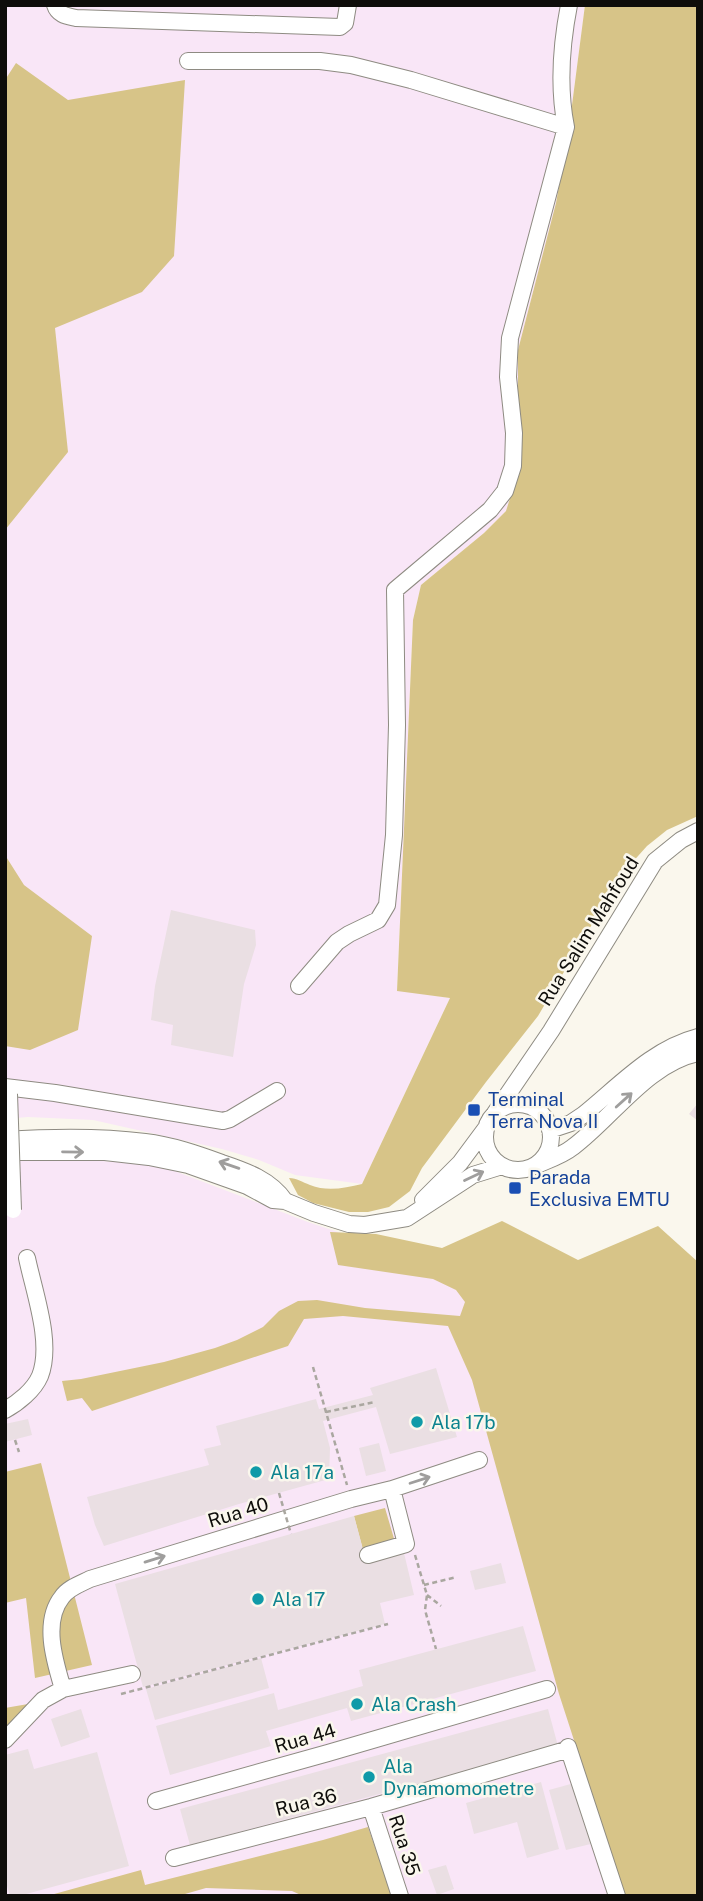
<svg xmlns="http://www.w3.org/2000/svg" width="703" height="1901" font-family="'Public Sans',sans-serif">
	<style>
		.industrial { fill: #f9e6f7 }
		.green { fill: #d7c488 }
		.building { fill: #eadfe3 }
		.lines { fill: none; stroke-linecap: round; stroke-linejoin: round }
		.minor-casing { stroke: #8e8b82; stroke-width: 18 }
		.path { stroke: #aaa7a0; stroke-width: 2.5; stroke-dasharray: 5 3.5; stroke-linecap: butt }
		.minor { stroke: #fff; stroke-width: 16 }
		.minor-bridge-casing { stroke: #8e8b82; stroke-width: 18; stroke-linecap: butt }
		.path-bridge { stroke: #aaa7a0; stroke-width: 2.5; stroke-dasharray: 5 3.5; stroke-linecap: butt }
		.minor-bridge { stroke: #fff; stroke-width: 16 }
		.oneway { stroke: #9f9e9d }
		.transit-dot { fill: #1a4fb4; stroke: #faf7ed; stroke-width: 2.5 }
		.culture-dot { fill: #0f9aa8; stroke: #faf7ed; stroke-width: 2.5 }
		.labels { text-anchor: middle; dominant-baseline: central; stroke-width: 5; stroke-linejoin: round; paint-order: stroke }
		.street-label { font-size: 19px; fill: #0e0d0a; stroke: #faf7ed }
		.transit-label { font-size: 19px; fill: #164399; stroke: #faf7ed; text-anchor: start }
		.culture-label { font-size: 19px; fill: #0d838f; stroke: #faf7ed; text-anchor: start }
	</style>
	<rect width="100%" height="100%" fill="#faf7ed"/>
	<path class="industrial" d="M5,5h580l-17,131 -12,67 -38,147v123l-12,38 -22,22 -63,52 -8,35 -16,370 53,8 -88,186 -67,-9 -36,-15 -37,-11 -129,-29 -65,-3 -23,2z
		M18,1155l141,10 149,57 390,130v544h-693v-740z"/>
	<path class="green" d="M585,5h113v811l-31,14 -20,16 -26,29 -83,141 -52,66 -64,86 -12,23 -21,16 -21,5h-19l-36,-9 -15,-8 -9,-17c8,0 13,4 21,7 17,7 35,3 52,-1l88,-186 -53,-7 16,-371 8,-35 63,-52 22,-22 12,-38v-123l38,-147 12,-67z
		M16,63l52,37 117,-20 -11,176 -32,36 -87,36 13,124 -63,78v-450z
		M5,855l19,30 68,51 -14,94 -48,20 -25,-4z
		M502,1221l76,39 80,-34 40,36v634h-88l-26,-125 -25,-77 -87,-314 -24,-54 -105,-10 -39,3 -16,27 -196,65 -10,-13 -15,3 -5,-20 19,-2 83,-17 51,-14 22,-8 26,-13 16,-16 19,-10 19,-1 48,8 95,8 5,-14 -9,-12 -23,-11 -95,-14 -8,-33 46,2 66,14z
		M41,1463l51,202 -57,13 -9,-80 -21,5v-131z
		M385,1508l10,34 -32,8 -9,-34z
		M28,1704l-23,26v-22z
		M368,1827l24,69h-89l-11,-5 -86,-3 -28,8h-131l94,-26 4,15 178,-45z"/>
	<path class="building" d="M171,910l84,20 1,15 -12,39 -11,73 -62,-12 2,-20 -22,-5 4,-34z
		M698,1103v18l-9,-7z
		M436,1368l21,69 -67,17 -14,-47 -53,14 7,27 -1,31 -90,25 -135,42 -9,-21 -8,-28 122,-32 -5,-16 17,-4 -5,-19 100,-27 3,10 54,-14 -3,-7z
		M28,1419l4,16 -27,7v-18z
		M379,1443l7,28 -20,5 -7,-28z
		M354,1516l13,48 37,-11 10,42 -34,8 5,21 -242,63 -28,-103z
		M501,1563l5,20 -31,7 -5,-19z
		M523,1626l13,45 -185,50 -4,-13 -81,23 5,15 -101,29 -14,-49 118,-33 4,17 85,-24 -4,-16z
		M261,1658l8,30 -114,32 -9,-31z
		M81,1709l9,28 -29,10 -10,-28z
		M548,1709l10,37 -368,99 -10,-36z
		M28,1749l6,20 63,-17 32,114 -110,30h-9l-5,-17v-124z
		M541,1782l18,67 -32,9 -10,-36 -43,12 -8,-31z
		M578,1782l17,61 -29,7 -17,-60z
		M446,1865l8,24 -17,6 -9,-25z"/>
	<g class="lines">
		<defs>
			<path id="minor" d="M55,5c3,10 12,11 21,13l264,9 5,-4 3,-18
				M188,61h132l31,4 60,15 155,47 -56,211 -2,39 6,56 -1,33 -8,25 -15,19 -95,80 2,135 -3,110 -7,70 -9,15 -29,14 -12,8 -38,44
				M566,127c-8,-40 -5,-81 3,-122
				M5,1087l50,6 168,28 7,-2 47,-28
				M485 1137a33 33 0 1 1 66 0a33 33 0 1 1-66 0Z
				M495,1113l56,-82 104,-170 26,-21 17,-9
				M550,1130l21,-7 12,-8c36,-29 69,-66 115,-78
				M5,1140c46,-3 94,-4 140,2 26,3 52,12 77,21 24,8 49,17 63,38
				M5,1152h100l44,5 39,8 59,21 26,14 12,1 29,12 35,11 16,1 42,-7 66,-43 29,-9
				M539,1164c12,-5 24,-9 34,-17 40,-30 74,-83 125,-94
				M423,1200l37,-37 26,-35
				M5,1410c13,-7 29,-20 35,-34 13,-33 -6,-84 -13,-118
				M368,1555l38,-11 -14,-55
				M63,1689l69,-15
				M5,1740l38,-40 20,-11c-8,-27 -21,-67 -1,-92 6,-9 18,-13 28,-18l261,-80 41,-10 87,-29
				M156,1801l172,-48 219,-64
				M371,1807l29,89
				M174,1858l197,-51 195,-57 2,-3 49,149"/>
		</defs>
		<use href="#minor" class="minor-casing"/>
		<path class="path" d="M313,1367l34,118
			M326,1412l49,-10
			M15,1440l4,12
			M415,1555l12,40 -2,15 11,39
			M424,1585l33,-8
			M427,1595l14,11
			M121,1694l267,-70"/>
		<use href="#minor" class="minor"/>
		<defs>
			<path id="minor-bridge" d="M9,1094l4,116"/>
		</defs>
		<use href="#minor-bridge" class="minor-bridge-casing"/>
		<path class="path-bridge" d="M279,1493l12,41"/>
		<use href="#minor-bridge" class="minor-bridge"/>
	</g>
	<defs><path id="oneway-shaft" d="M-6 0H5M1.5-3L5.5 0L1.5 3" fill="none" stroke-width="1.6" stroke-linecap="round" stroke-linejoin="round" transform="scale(1.75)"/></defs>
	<g class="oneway">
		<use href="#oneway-shaft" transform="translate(624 1100) rotate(-42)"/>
		<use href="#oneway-shaft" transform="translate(73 1152) rotate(1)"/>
		<use href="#oneway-shaft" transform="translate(229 1165) rotate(-161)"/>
		<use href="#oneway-shaft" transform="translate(474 1176) rotate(-25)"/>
		<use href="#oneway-shaft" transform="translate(420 1480) rotate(-18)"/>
		<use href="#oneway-shaft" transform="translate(155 1559) rotate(-17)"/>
	</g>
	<g class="transit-dot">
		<rect x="467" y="1103" width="14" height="14" rx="3.5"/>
		<rect x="508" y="1181" width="14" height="14" rx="3.5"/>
	</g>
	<g class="culture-dot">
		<circle cx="417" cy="1422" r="7"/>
		<circle cx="256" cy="1472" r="7"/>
		<circle cx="258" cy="1599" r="7"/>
		<circle cx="357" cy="1704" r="7"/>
		<circle cx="369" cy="1777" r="7"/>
	</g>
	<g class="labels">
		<g class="street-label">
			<text transform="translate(588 931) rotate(-58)">Rua Salim Mahfoud</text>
			<text transform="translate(238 1512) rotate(-17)">Rua 40</text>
			<text transform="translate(305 1738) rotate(-16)">Rua 44</text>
			<text transform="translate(306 1802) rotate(-14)">Rua 36</text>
			<text transform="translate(405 1845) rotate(72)">Rua 35</text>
		</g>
		<g class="transit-label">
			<text x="488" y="1099">Terminal<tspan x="488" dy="22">Terra Nova II</tspan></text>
			<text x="529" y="1177">Parada<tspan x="529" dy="22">Exclusiva EMTU</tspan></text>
		</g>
		<g class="culture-label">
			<text x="431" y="1422">Ala 17b</text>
			<text x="270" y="1472">Ala 17a</text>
			<text x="272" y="1599">Ala 17</text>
			<text x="371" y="1704">Ala Crash</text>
			<text x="383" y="1766">Ala<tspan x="383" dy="22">Dynamomometre</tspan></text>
		</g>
	</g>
	<rect width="703" height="1901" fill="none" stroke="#0e0d0a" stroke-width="14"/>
</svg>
